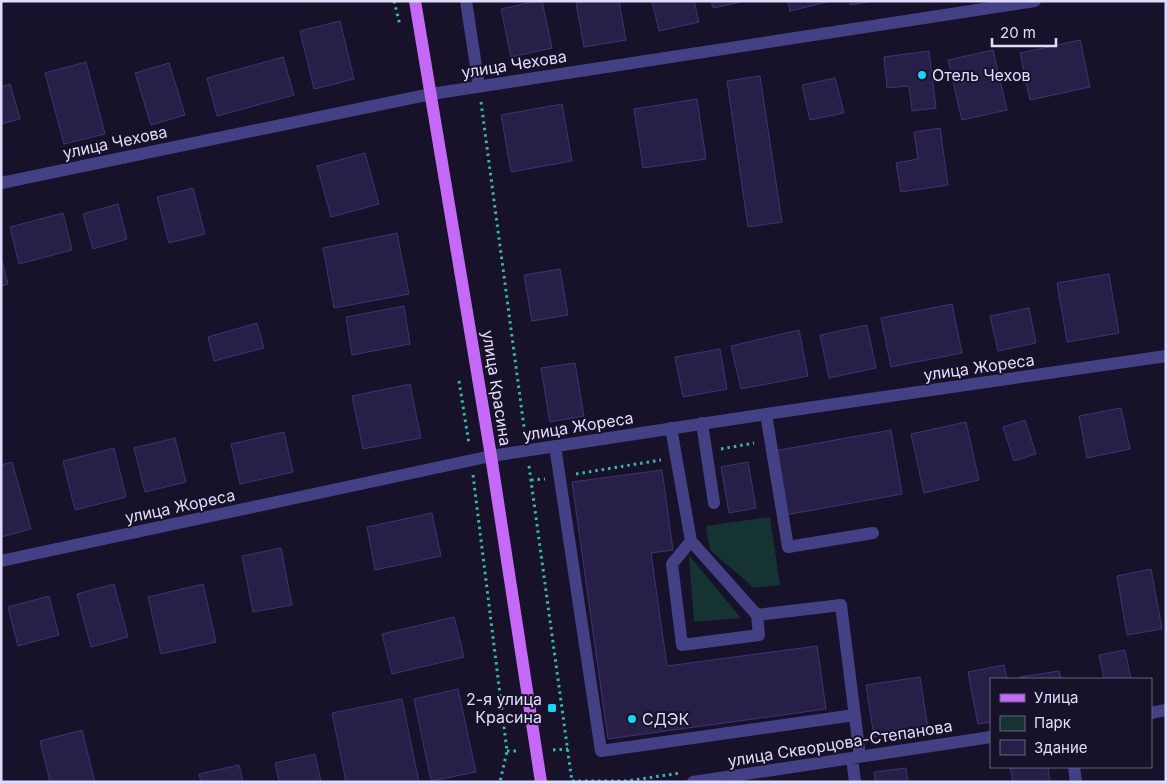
<svg xmlns="http://www.w3.org/2000/svg" width="1167" height="783" font-family="Inter,sans-serif">
	<style>
		.green { fill: #153332 }
		.building { fill: #281f49; stroke: #413274 }
		.lines { fill: none; stroke-linecap: round; stroke-linejoin: round }
		.path { stroke: #37b6b1; stroke-width: 3; stroke-dasharray: 2.5 4; stroke-linecap: butt }
		.minor { stroke: #444085; stroke-width: 12 }
		.major { stroke: #c569f7; stroke-width: 12 }
		.poi-dot { fill: #13d8f3; stroke: #171229; stroke-width: 2 }
		.labels { text-anchor: middle; dominant-baseline: central; stroke-width: 4; stroke-linejoin: round; paint-order: stroke }
		.street-label { font-size: 16px; fill: #e1dcfd; stroke: #171229 }
		.poi-label { font-size: 16px; fill: #e1dcfd; stroke: #171229; text-anchor: start }
	</style>
	<rect width="100%" height="100%" fill="#171229"/>
	<path class="green" d="M770,517l10,68 -26,3 -44,-38 -4,-24z
		M689,555l52,63 -47,4z"/>
	<path class="building" d="M537,1h5l10,47 -41,9 -10,-48z
		M587,1h32l7,39 -42,7 -8,-44z
		M652,1h42l5,21 -40,9z
		M711,1h34l-32,7z
		M788,1h43l-41,10z
		M850,1h24l-24,4z
		M340,21l14,58 -40,10 -14,-58z
		M1080,40l10,47 -60,13 -10,-47z
		M993,50l14,60 -45,10 -14,-60z
		M929,51l7,57 -24,3 -3,-25 -22,2 -3,-31z
		M283,57l11,38 -77,21 -10,-38z
		M86,62l19,72 -41,10 -19,-71z
		M169,63l16,52 -34,10 -16,-52z
		M760,76l22,146 -34,5 -21,-146z
		M835,78l9,35 -34,7 -8,-35z
		M10,84l10,35 -19,5v-37z
		M697,99l9,60 -63,9 -9,-59z
		M562,104l10,57 -61,11 -10,-57z
		M940,128l8,57 -47,7 -5,-29 22,-4 -4,-27z
		M365,153l14,51 -48,13 -14,-51z
		M193,188l12,46 -36,9 -12,-46z
		M118,204l9,35 -34,10 -10,-35z
		M63,213l9,37 -53,14 -9,-37z
		M397,233l12,61 -75,14 -11,-60z
		M1,257l7,27 -7,2z
		M560,269l8,46 -36,6 -8,-46z
		M1109,274l10,59 -52,9 -10,-59z
		M952,304l10,49 -71,14 -10,-49z
		M404,306l6,38 -58,11 -6,-38z
		M1029,308l7,35 -38,8 -8,-35z
		M257,323l7,25 -50,13 -6,-24z
		M867,325l9,43 -47,10 -9,-43z
		M799,330l9,46 -67,13 -10,-43z
		M720,349l7,40 -44,8 -8,-40z
		M575,363l9,53 -34,6 -9,-54z
		M410,384l11,54 -58,11 -11,-53z
		M1121,408l9,41 -43,9 -8,-42z
		M1025,420l11,34 -22,7 -11,-34z
		M966,422l13,58 -55,13 -13,-59z
		M891,430l11,64 -117,21 -11,-64z
		M284,432l9,40 -53,12 -9,-40z
		M175,438l11,44 -41,10 -11,-44z
		M114,448l12,49 -51,13 -12,-49z
		M12,462l19,67 -30,8v-72z
		M748,462l8,46 -27,5 -8,-46z
		M662,470l11,80 -22,3 16,113 150,-20 9,63 -218,30 -36,-257z
		M432,513l9,43 -66,14 -8,-43z
		M281,548l11,57 -39,7 -11,-56z
		M1151,569l11,60 -35,6 -10,-59z
		M114,584l14,53 -37,10 -14,-53z
		M203,584l13,58 -55,12 -13,-57z
		M49,596l10,39 -41,11 -10,-39z
		M454,617l10,40 -72,17 -10,-40z
		M1125,650l6,29h-27l-5,-24z
		M1004,665l3,14h-16v43l-13,2 -10,-52z
		M1059,671l2,8h-41v-2z
		M920,677l8,52 -54,8 -8,-52z
		M458,689l18,83 -45,9 -17,-82z
		M402,699l17,83h-73l-14,-69z
		M82,730l13,52h-45l-10,-41z
		M315,754l6,28h-42l-4,-19z
		M239,765l4,17h-42l-2,-8z
		M1010,767h38l2,14 -7,1h-30z
		M906,768l2,14h-32l-2,-10z"/>
	<g class="lines">
		<path class="path" d="M394,1l6,24
			M481,102l44,333
			M459,381l10,63
			M721,449l33,-6
			M529,466l43,316
			M576,474l85,-14
			M473,475l34,276 -7,31
			M531,480l14,-1
			M553,750l15,-1
			M507,751h12
			M572,781h55l53,-8"/>
		<path class="minor" d="M466,1l13,85
			M1,183l430,-89 604,-93
			M766,414l22,133 85,-14
			M702,423l12,80
			M671,428l20,113 -19,23 10,81 77,-10 -2,-20 84,-10 19,152
			M555,446l46,305 254,-36
			M691,541l66,74
			M1,561l490,-105 275,-42 400,-58
			M1151,713l15,-3
			M852,758l3,24
			M1074,767l2,15
			M693,782l298,-45"/>
		<path class="major" d="M415,1l76,455 50,326"/>
	</g>
	<g class="poi-dot">
		<circle cx="922" cy="75" r="5"/>
		<rect x="547" y="703" width="10" height="10" rx="2.5"/>
		<circle cx="632" cy="719" r="5"/>
	</g>
	<g class="labels">
		<g class="street-label">
			<text transform="translate(514 64) rotate(-9)">улица Чехова</text>
			<text transform="translate(115 142) rotate(-12)">улица Чехова</text>
			<text transform="translate(979 367) rotate(-8)">улица Жореса</text>
			<text transform="translate(497 388) rotate(81)">улица Красина</text>
			<text transform="translate(578 426) rotate(-9)">улица Жореса</text>
			<text transform="translate(180 506) rotate(-12)">улица Жореса</text>
			<text transform="translate(840 743) rotate(-9)">улица Скворцова-Степанова</text>
		</g>
		<g class="poi-label">
			<text x="932" y="75">Отель Чехов</text>
			<text x="542" y="699" text-anchor="end">2-я улица<tspan x="542" dy="18">Красина</tspan></text>
			<text x="642" y="719">СДЭК</text>
		</g>
	</g>
	<rect width="1167" height="783" fill="none" stroke="#e1dcfd" stroke-width="5"/>
	<rect x="990" y="678" width="162" height="90" fill="#171229" stroke="#68637e"/>
	<rect x="1000" y="694" width="25" height="8" fill="#c569f7" stroke="#68637e"/>
	<text x="1034" y="703" font-size="15" fill="#e1dcfd">Улица</text>
	<rect x="1000" y="716" width="25" height="15" fill="#153332" stroke="#68637e"/>
	<text x="1034" y="728" font-size="15" fill="#e1dcfd">Парк</text>
	<rect x="1000" y="740" width="25" height="15" fill="#281f49" stroke="#68637e"/>
	<text x="1034" y="753" font-size="15" fill="#e1dcfd">Здание</text>
	<path d="M992 38v8h64v-8" fill="none" stroke="#e1dcfd" stroke-width="2.5"/>
	<text x="1000" y="38" font-size="15" fill="#e1dcfd" stroke="#171229" stroke-width="4" paint-order="stroke">20 m</text>
</svg>
